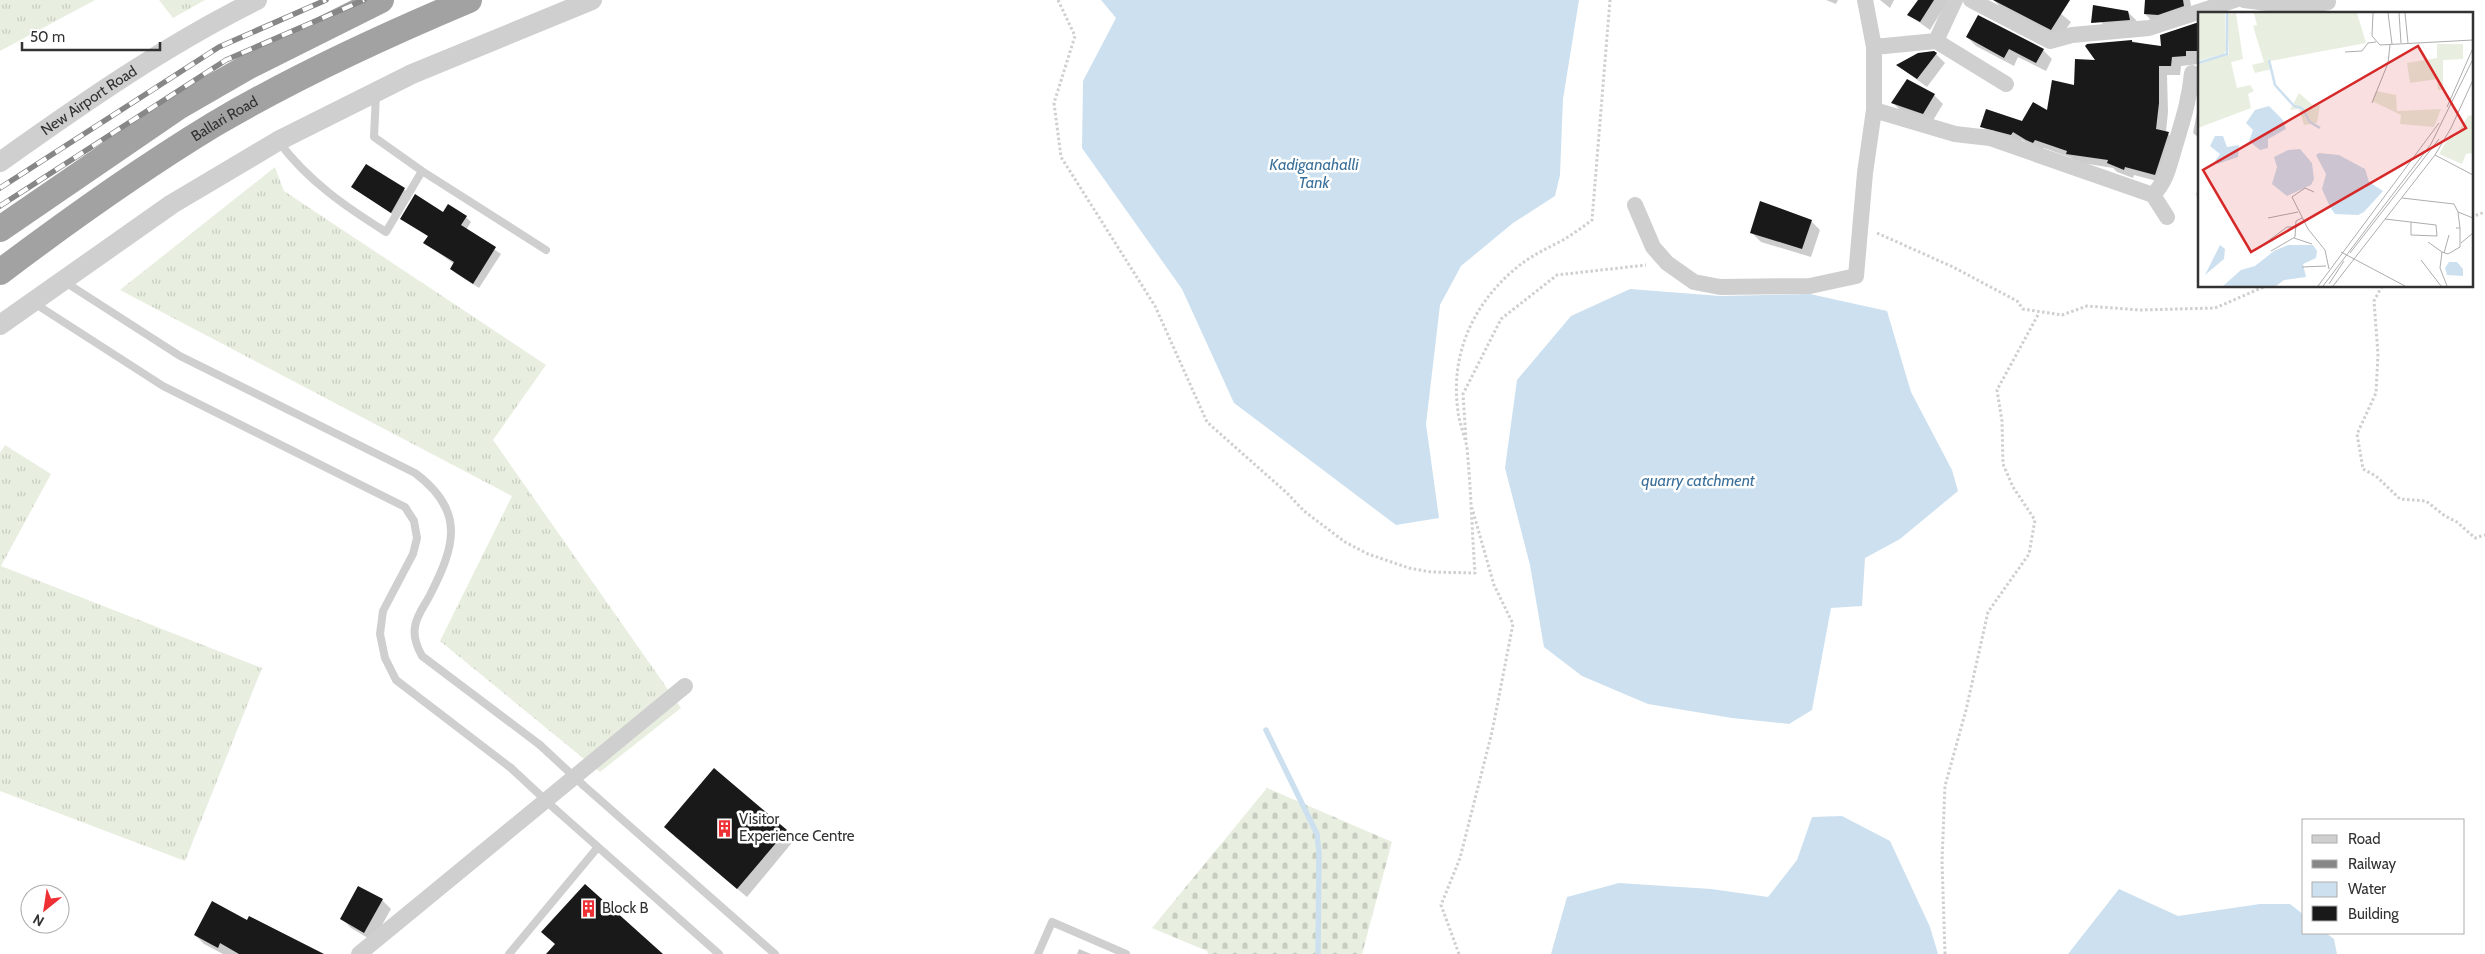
<svg xmlns="http://www.w3.org/2000/svg" width="2485" height="954" font-family="Cabin,sans-serif">
	<style>
		.grass { fill: url(#grass-tufts) }
		.cemetery { fill: url(#cemetery-stones) }
		.water { fill: #cce0ef }
		.shadow { fill: #0003 }
		.lines { fill: none; stroke-linecap: round; stroke-linejoin: round }
		.stream { stroke: #cce0ef; stroke-width: 5.5 }
		.building { fill: #191919 }
		.path { stroke: #cfcfcf; stroke-width: 3; stroke-dasharray: 2.5 2.5; stroke-linecap: butt }
		.service { stroke: #cfcfcf; stroke-width: 8 }
		.minor { stroke: #cfcfcf; stroke-width: 16 }
		.tertiary { stroke: #cfcfcf; stroke-width: 20 }
		.trunk { stroke: #a2a2a2; stroke-width: 26 }
		.rail-casing { stroke: #878787; stroke-width: 5.5 }
		.rail { stroke: #fff; stroke-width: 4; stroke-dasharray: 11; stroke-linecap: butt }
		.service-bridge { stroke: #cfcfcf; stroke-width: 8 }
		.labels { text-anchor: middle; dominant-baseline: central; stroke-width: 5; stroke-linejoin: round; paint-order: stroke }
		.street-label { font-size: 15px; fill: #323232; stroke: #fff }
		.poi-label { font-size: 15px; fill: #323232; stroke: #fff; text-anchor: start }
		.water-label { font-size: 16px; font-style: italic; fill: #3b709a; stroke: #fff }
		.inset-river { fill: none; stroke: #cce0ef; stroke-width: 2.5 }
		.inset-road { fill: none; stroke: #adadad; stroke-width: 1 }
		.view { fill: #d62828; fill-opacity: 0.15; stroke: #d62828; stroke-width: 2.5 }
		.inset-edge { fill: none; stroke: #323232; stroke-width: 2.5 }
	</style>
	<defs>
		<pattern id="grass-tufts" width="24" height="20" patternUnits="userSpaceOnUse" patternTransform="scale(1.25)"><rect width="24" height="20" fill="#e8efe0"/><path d="M3 7l-1-3M5 7V3M7 7l1-3M15 17l-1-3M17 17v-4M19 17l1-3" fill="none" stroke="#c7cdc1"/></pattern>
		<pattern id="cemetery-stones" width="16" height="16" patternUnits="userSpaceOnUse" patternTransform="scale(1.25)"><rect width="16" height="16" fill="#e8efe0"/><path d="M2 7V4a2 2 0 0 1 4 0v3zM10 15v-3a2 2 0 0 1 4 0v3z" fill="#c7cdc1"/></pattern>
	</defs>
	<rect width="100%" height="100%" fill="#fff"/>
	<path class="grass" d="M0,0h95l-95,51z
		M159,0h46l-32,18z
		M275,167l9,24 262,174 -53,75 188,268 -81,64 -160,-131 72,-145 -392,-206z
		M5,445l46,29 -50,92 261,102 -77,193 -185,-70v-338z"/>
	<path class="cemetery" d="M1267,788l125,54 -30,112h-154l-1,-3 -55,-23z"/>
	<path class="water" d="M1101,0h478l-16,99 -3,76 -5,21 -42,27 -52,43 -21,39 -14,119 13,94 -43,7 -162,-122 -52,-114 -100,-141 1,-67 33,-63z
		M1630,289l90,7 90,-2 77,17 24,81 41,78 6,21 -58,48 -35,19 -3,48 -31,2 -19,102 -23,14 -57,-6 -84,-14 -66,-28 -38,-29 -14,-82 -25,-97 12,-88 54,-64z
		M1842,816l48,25 40,86 8,27h-387l16,-57 52,-14 92,6 57,8 29,-37 15,-43z
		M2119,889l59,27 82,-12h30l14,11v18h22l8,6 3,15h-269z"/>
	<path class="shadow" d="M1826,0h12l-2,4z
		M1880,0h14l-4,8z
		M1919,0h40l-15,7 -14,23 -21,-15z
		M1994,0h50l27,22 -11,16 -59,-30z
		M2146,0h44l3,15 -39,8 -9,-9z
		M2108,8l20,4 9,9 -27,10 -9,-9z
		M2199,24v40l-18,2 -1,9h-13l1,37 -2,20 11,10 -13,41 -30,-8 -1,3 -16,-6 -4,-4 -37,-6 -4,-4 -28,-10 -8,1 -14,-9 -2,3 -29,-8 -9,-9 41,-3 25,-11 50,-50 34,-21 31,7z
		M1967,37l76,13 9,9 -6,12 -28,-14 -4,9 -38,-20z
		M1936,54l9,9 -18,24 -29,-21z
		M1934,95l9,9 -11,18 -30,-10 -9,-9z
		M2198,107h1v31l-6,-5z
		M366,165l43,28 -14,23 -43,-29z
		M2196,193h3v13z
		M443,214l23,3 5,5 -5,8 35,24 -22,34 -22,-14 -6,-5 3,-5 -29,-21 4,-6 -27,-19z
		M1811,221l9,9 -9,27 -50,-15 -9,-9z
		M786,830l9,9 -48,58 -73,-61z
		M382,900l9,9 -18,32 -22,-13 -9,-9z
		M248,922l71,32h-96l-19,-10 -9,-9z
		M1079,949l12,5h-14z"/>
	<g class="lines">
		<path class="stream" d="M1266,730l51,104 2,19 -1,101"/>
	</g>
	<path class="building" d="M1918,0h16l-14,22 -13,-7z
		M1993,0h77l-19,30z
		M2145,0h38l1,6 -26,9 -14,-1z
		M2093,5l35,6 2,9 -39,3z
		M1978,15l66,34 -8,14 -27,-14 -5,9 -38,-21z
		M2199,22v29h-13v5l-14,1 -1,9h-12v37l-3,26 13,3 -14,43 -30,-8 -1,3 -17,-7 1,-3 -42,-6 1,-3 -32,-11 -2,3 -7,-3 -13,-8 -2,3 -31,-8 6,-18 36,12 11,-19 14,8 5,-30 22,5 1,-26 20,1 -10,-14 2,-2 45,-4v2l29,4 -1,-11z
		M1934,51l3,2 -20,26 -21,-14 22,-12z
		M1907,79l28,15 -12,20 -32,-11z
		M366,164l39,24 -14,25 -40,-26z
		M415,194l28,18 5,-8 19,12 -6,9 35,22 -23,37 -23,-15 4,-7 -31,-19 5,-7 -28,-17z
		M1760,201l52,19 -10,29 -52,-16z
		M714,768l73,62 -50,59 -73,-62z
		M585,884l78,70h-117l9,-10 -14,-12z
		M358,886l25,13 -19,34 -24,-14z
		M212,901l35,19 2,-4 75,38h-85l-19,-11 -2,5 -24,-13z"/>
	<g class="lines">
		<path class="path" d="M1058,0l17,36 -21,67 7,54 94,149 52,116 80,71 17,18 41,31 23,12 41,14 22,4 44,1c-3,-41 -4,-83 -8,-125 -2,-12 -8,-25 -9,-37 -8,-55 14,-106 57,-142 15,-13 31,-20 48,-29 10,-6 20,-13 29,-20l18,-220
			M2471,217l14,-5
			M1877,233l76,34 64,34 6,8 39,6 25,-9 53,4 75,-2 51,-22
			M2382,286l-8,15 4,53 -2,39 -19,41 6,35 13,7 24,23 26,2 19,15 12,6 18,16 10,-3
			M1466,440l-3,-46 38,-75 56,-44 89,-10
			M1459,954l-18,-49 19,-47 32,-126 21,-108 -19,-39 -22,-77
			M1945,954l-3,-93 3,-75 21,-76 22,-98 41,-58 6,-34 -22,-33 -10,-23 -1,-43 -5,-31 42,-77"/>
		<path class="service" d="M279,142c29,39 67,65 107,90l36,-61 -48,-34 2,-43
			M422,171l124,79
			M65,282l115,74 235,117c51,38 40,73 15,122 -5,10 -14,21 -15,32 -2,10 2,20 7,29l118,89
			M34,303l129,83 242,121 9,14 3,17 -4,16 -30,57 -3,23 5,24 11,22 115,88
			M583,785l192,169
			M555,809l164,145
			M509,954l89,-107
			M1038,954l14,-32 74,32"/>
		<path class="minor" d="M1971,0l79,41 22,-6 77,-7 86,-28
			M2244,0l54,7 30,-5
			M1936,41l70,43
			M1874,47l62,-6 19,-41
			M1874,110l81,24 35,4 163,57 14,22
			M2153,195c14,-15 16,-29 22,-49 8,-27 14,-44 17,-73
			M1635,205l18,42 14,16 27,19 26,5 90,-1 46,-10 9,-103 9,-63v-63l-9,-47
			M359,954l326,-268"/>
		<g class="tertiary">
			<path id="s1" d="M0,162c83,-59 166,-117 257,-162"/>
			<path d="M0,325l172,-121 106,-63 134,-67 180,-74"/>
		</g>
		<g class="trunk">
			<path d="M0,229l178,-122 73,-42 130,-65"/>
			<path id="s2" d="M0,272c69,-52 139,-102 213,-147 81,-48 168,-88 256,-125"/>
		</g>
		<defs>
			<path id="rail" d="M0,188l219,-141 107,-47
				M0,206l226,-146 138,-60"/>
		</defs>
		<use href="#rail" class="rail-casing"/>
		<use href="#rail" class="rail"/>
		<path class="service-bridge" d="M540,745l43,40
			M511,768l44,41"/>
	</g>
	<defs>
		<symbol id="building-bare" viewBox="-9 -9 18 18"><path d="M-4-6H4V6H1V3H-1V6H-4ZM-2.5-4.3h1.7v1.8h-1.7ZM.8-4.3h1.7v1.8H.8ZM-2.5-1h1.7V.8h-1.7ZM.8-1h1.7V.8H.8Z" fill="#ee3034" stroke="#fff" stroke-width="2.5" paint-order="stroke"/></symbol>
	</defs>
	<g fill-rule="evenodd">
		<use href="#building-bare" x="712" y="816" width="25" height="25"/>
		<use href="#building-bare" x="576" y="896" width="25" height="25"/>
	</g>
	<g class="labels">
		<g class="street-label">
			<text stroke="none"><textPath href="#s1" startOffset="108">New Airport Road</textPath></text>
			<text stroke="none"><textPath href="#s2" startOffset="272">Ballari Road</textPath></text>
		</g>
		<g class="poi-label">
			<text x="739" y="819">Visitor<tspan x="739" dy="17">Experience Centre</tspan></text>
			<text x="602" y="908">Block B</text>
		</g>
		<g class="water-label">
			<text x="1314" y="164">Kadiganahalli<tspan x="1314" dy="18">Tank</tspan></text>
			<text x="1698" y="480">quarry catchment</text>
		</g>
	</g>
	<g transform="translate(2198 12)">
		<rect width="275" height="275" fill="#fff"/>
		<path d="M0,1h27l1,38 -3,3 -25,7zM38,1l7,46 -12,3 6,26 13,-3 4,6 -6,3 3,14 -53,20v-64l31,-10 -2,-40zM56,1h103l9,30 -96,18 2,8 -17,4 -3,-8 12,-3 -11,-36 4,-1zM239,32h26v15l-20,1v30h-5l-1,-11 -27,4 -3,-20 30,-5zM178,79l20,4 1,16 44,-2 -7,18 -34,-3 1,-9 -29,-14zM275,103v38l-7,1 -4,10 -23,-10 11,-19 5,2 13,-21z" fill="#e8efe0"/>
		<path d="M101,81l15,13 6,-1 -3,18 -13,2 -5,-16 -9,1z" fill="#e8efe0"/>
		<path d="M71,94l14,14 3,9 -18,10v9l-8,2 -11,-9 4,-11 -7,-7 9,-13zM17,124h8l4,11 12,-2 -1,12 -21,7 -2,-3 5,-7 -10,-8zM102,137l12,14 2,16 -3,6 -24,11 -15,-12 5,-17 -3,-10 14,-7zM121,141l20,2 26,14 4,13 14,9 -19,21 -6,3 -23,-1 -5,-7 -8,-18 4,-15 -10,-19zM22,233l5,4 -1,10 -19,16zM90,233h25l4,6 -1,7 -13,6 3,13 -22,3 -8,6h-53l18,-16 14,-4 19,-15zM251,250h8l6,7v7l-16,-1 -2,-7z" fill="#cce0ef"/>
		<path class="inset-river" d="M71,48l6,25 19,21 8,2 8,14 10,6M0,51l29,-9v-41"/>
		<path class="inset-road" d="M175,1l-1,23 8,9 93,-5M190,1l4,31M201,1l2,30M207,1l3,30M147,40l17,-1 6,-8 8,-1M174,91l16,-40 2,-18M249,95l26,-59M237,143l38,20M116,180l-9,-4 -13,9 16,32 17,21 4,19M204,186l52,6 4,8 15,6M260,200l2,16M70,206l30,-6M187,207l51,6 1,11 -26,-1v-13M96,226l18,6M230,230l14,10 -2,16 7,18M263,231l12,-10M66,232l23,-17h10M73,239l24,-14 1,-16 6,-3M143,240l64,34M244,240l6,2 12,-7v-19h-4M152,241l89,-114M246,241l5,-18M223,248l20,26M104,255l24,-1M131,272l15,-23M120,274l121,-163M125,274l108,-142 42,-85M135,274l102,-131 16,-27 22,-48"/>
		<path class="view" d="M220,34l48,82 -215,124 -48,-82z"/>
		<rect width="275" height="275" class="inset-edge"/>
	</g>
	<rect x="2302" y="819" width="162" height="115" fill="#ffffff" stroke="#adadad"/>
	<rect x="2312" y="835" width="25" height="8" fill="#cfcfcf" stroke="#adadad"/>
	<text x="2348" y="844" font-size="15" fill="#323232">Road</text>
	<rect x="2312" y="860" width="25" height="8" fill="#878787" stroke="#adadad"/>
	<text x="2348" y="869" font-size="15" fill="#323232">Railway</text>
	<rect x="2312" y="882" width="25" height="15" fill="#cce0ef" stroke="#adadad"/>
	<text x="2348" y="894" font-size="15" fill="#323232">Water</text>
	<rect x="2312" y="906" width="25" height="15" fill="#191919" stroke="#adadad"/>
	<text x="2348" y="919" font-size="15" fill="#323232">Building</text>
	<g transform="translate(45 909) rotate(210)"><circle r="24" fill="#ffffff" stroke="#adadad"/>
	<path d="M0-4L9 19L0 12L-9 19Z" fill="#ee3034"/>
	<text y="-8" font-size="14" font-weight="bold" text-anchor="middle" fill="#323232">N</text>
	</g>
	<path d="M22 42v8h138v-8" fill="none" stroke="#323232" stroke-width="2.5"/>
	<text x="30" y="42" font-size="15" fill="#323232" stroke="#ffffff" stroke-width="4" paint-order="stroke">50 m</text>
</svg>
